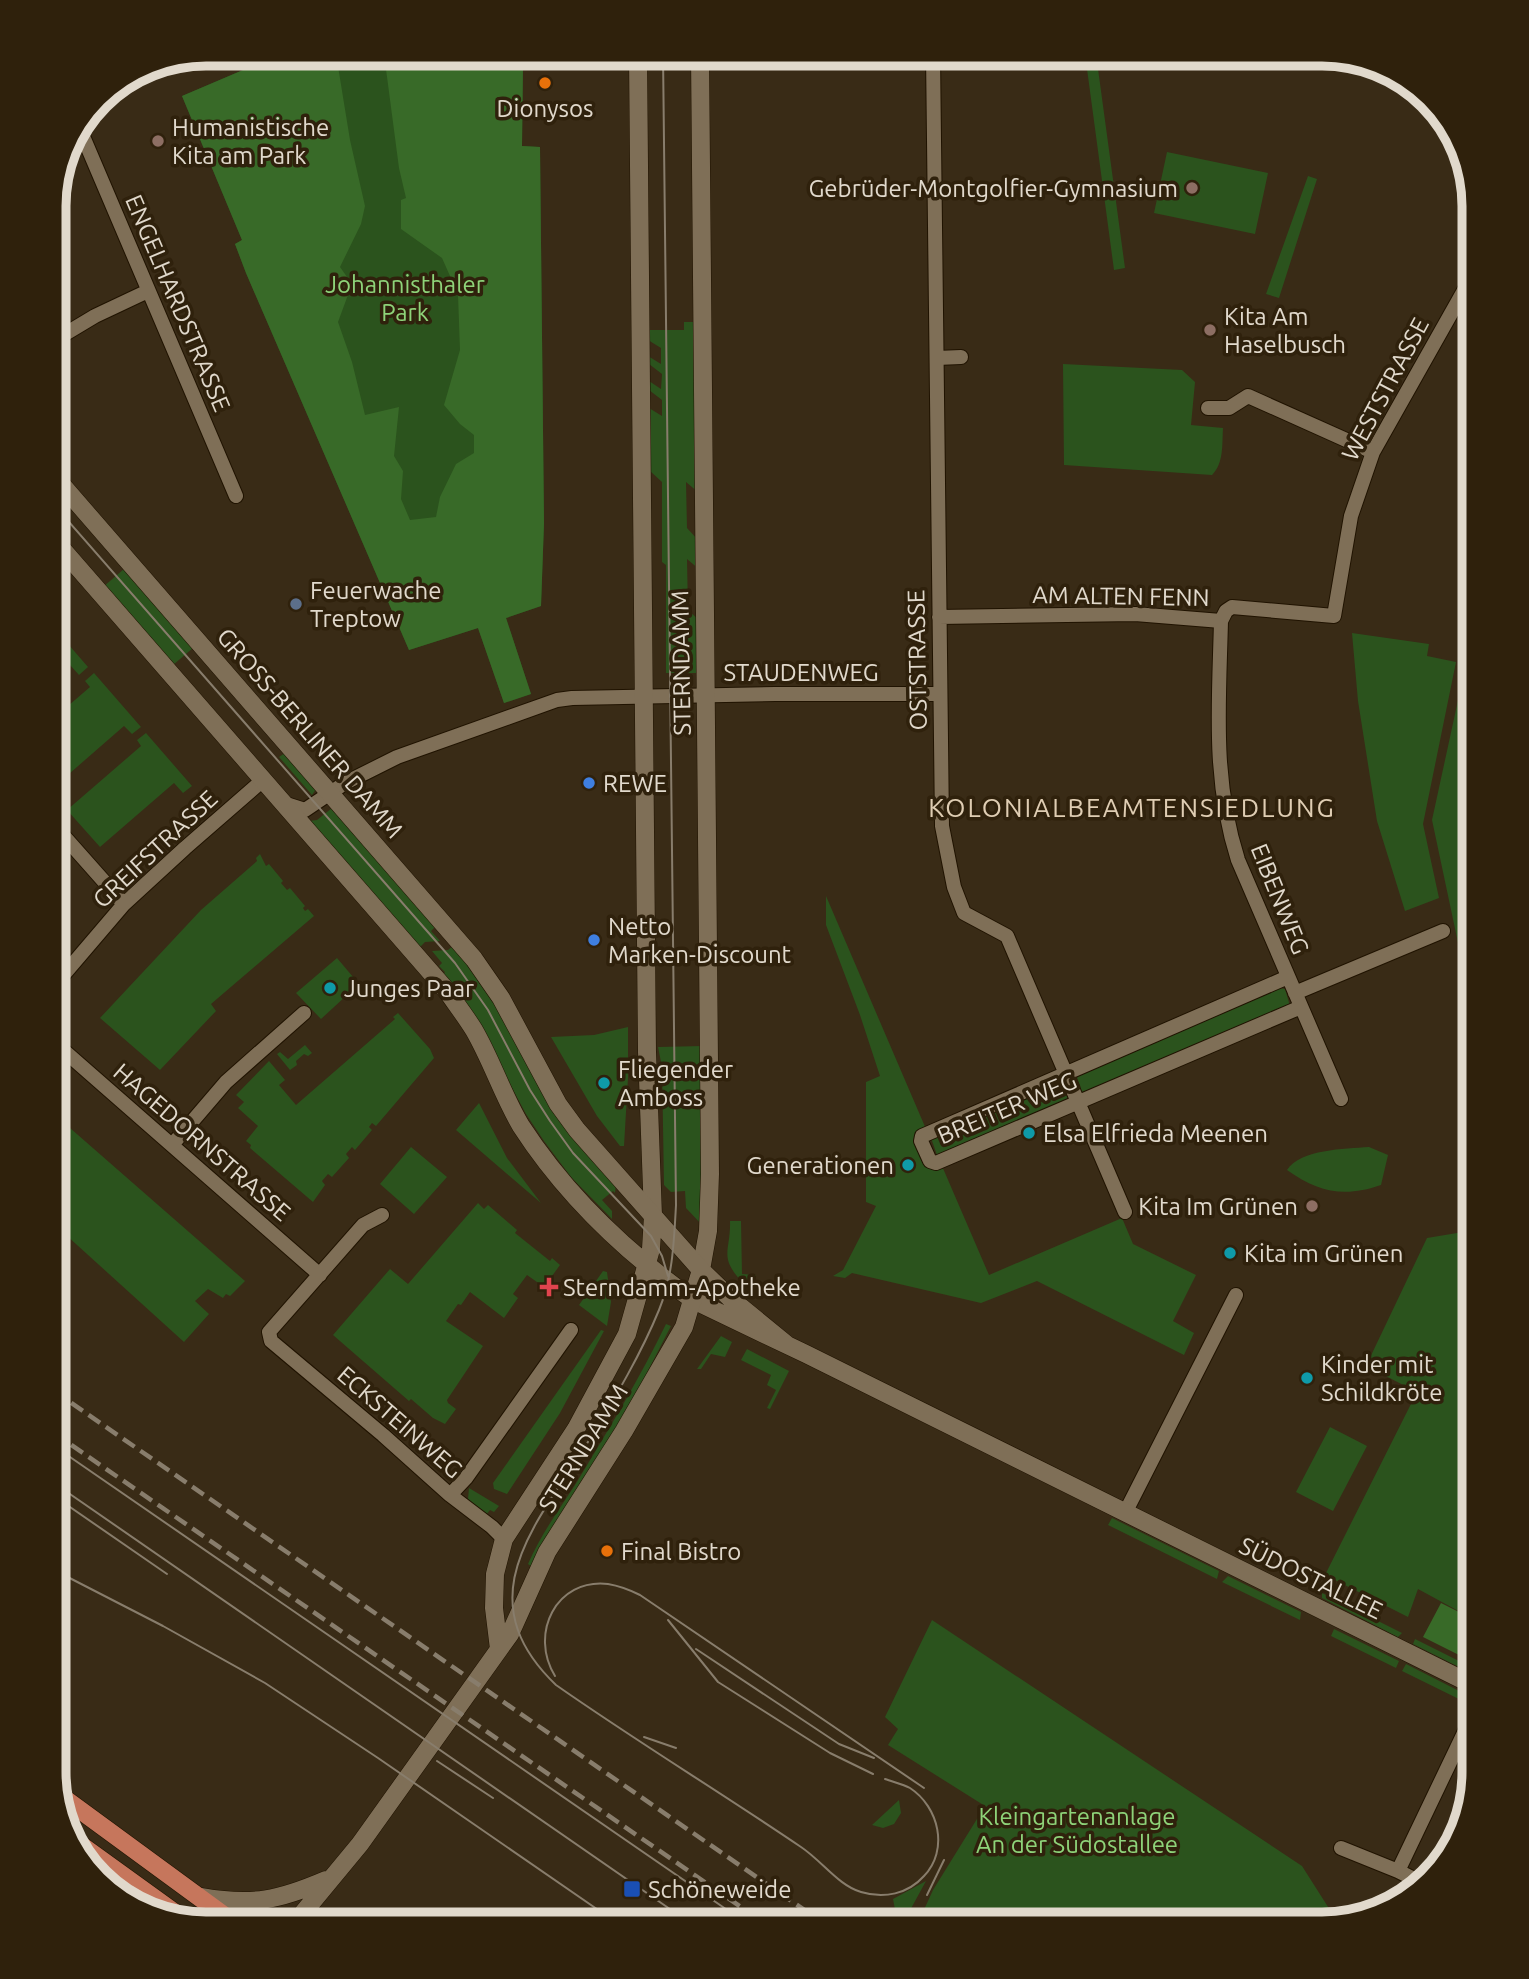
<svg xmlns="http://www.w3.org/2000/svg" width="1529" height="1979" font-family="Ubuntu,sans-serif">
	<style>
		.green { fill: #2b531d }
		.forest { fill: #386a28 }
		.lines { fill: none; stroke-linecap: round; stroke-linejoin: round }
		.minor-casing { stroke: #201301; stroke-width: 16 }
		.tertiary-casing { stroke: #201301; stroke-width: 19 }
		.secondary-casing { stroke: #201301; stroke-width: 19 }
		.primary-casing { stroke: #201301; stroke-width: 19 }
		.minor { stroke: #7f6f57; stroke-width: 14 }
		.tertiary { stroke: #7f6f57; stroke-width: 18 }
		.secondary { stroke: #7f6f57; stroke-width: 18 }
		.primary { stroke: #c6765c; stroke-width: 18 }
		.tram { stroke: #887d6c; stroke-width: 2 }
		.rail { stroke: #887d6c; stroke-width: 4.5; stroke-dasharray: 14 7; stroke-linecap: butt }
		.food-dot { fill: #e8710a; stroke: #2f210c; stroke-width: 2.5 }
		.education-dot { fill: #8d6e63; stroke: #2f210c; stroke-width: 2.5 }
		.service-dot { fill: #5c6f8a; stroke: #2f210c; stroke-width: 2.5 }
		.shop-dot { fill: #3f7fe0; stroke: #2f210c; stroke-width: 2.5 }
		.culture-dot { fill: #0f9aa8; stroke: #2f210c; stroke-width: 2.5 }
		.health-dot { fill: #e0444e; stroke: #2f210c; stroke-width: 2.5 }
		.transit-dot { fill: #1a4fb4; stroke: #2f210c; stroke-width: 2.5 }
		.labels { text-anchor: middle; dominant-baseline: central; stroke-width: 7; stroke-linejoin: round; paint-order: stroke }
		.poi-label { font-size: 24px; fill: #e1d9cc; stroke: #2f210c; text-anchor: start }
		.park-label { font-size: 24px; fill: #8ed379; stroke: #2f210c }
		.street-label { font-size: 24px; fill: #e1d9cc; stroke: #2f210c }
		.neighbourhood-label { font-size: 26px; letter-spacing: 2px; fill: #dfcdb3; stroke: #2f210c }
		.rim { fill: none; stroke: #e1d9cc; stroke-width: 9 }
	</style>
	<rect width="100%" height="100%" fill="#392b16"/>
	<path class="green" d="M268,54h352l-80,2 -17,8 -1,82 18,1 4,376 -3,83 -35,12 25,76 -27,9 -26,-75 -69,22 -163,-377 -11,-29 7,-4 -60,-144 82,-35z
		M721,54h59v14l-58,1z
		M1096,54l29,214 -11,2 -29,-216z
		M1167,152l101,21 -13,61 -101,-21z
		M1308,176l9,3 -38,119 -13,-4z
		M684,322h14l1,171 -13,-11 1,46 12,13 1,29 -13,-11 1,51 12,11 1,52h-35v-108l-4,-3v-80l-12,-11 -1,-63 13,8v-16l-13,-10v-9l12,8 1,-15 -13,-10 -1,-8 13,8v-16l-13,-8v-10h36z
		M1063,364l119,6 13,12 -4,43 32,3c-1,17 1,35 -11,47l-148,-10z
		M124,569l69,79 -20,17 -70,-78z
		M1475,622v401l-43,-203z
		M55,629l33,38 -9,8 -9,-10 -16,14z
		M1352,633l77,11 -2,12 29,6 -33,162 16,74 -34,13 -28,-90 -19,-120z
		M94,673l47,54 -9,7 -8,-8 -70,61v-69l36,-31 -5,-6z
		M146,733l46,53 -9,7 -9,-10 -74,64 -33,-37 74,-64 -4,-6z
		M285,753l31,36 -4,6 -33,-38z
		M332,808l104,118 -5,5 9,10 -15,1 -6,6 -110,-127 8,-1z
		M260,854l6,12 3,-2 14,17 -2,2 6,7 3,-2 15,18 -2,2 2,3 3,-2 6,7 -103,88 5,7 -56,59 -60,-52 101,-108 56,-49 -1,-3z
		M826,896l100,233 -7,4 23,33 47,109 133,-57 11,26 63,31 -23,46 21,12 -10,22 -147,-74 -56,22 -129,-30 -7,5 -12,-2 10,-6 33,-64 -10,-4v-120l14,-6 -20,-61 -34,-90z
		M454,945l29,36 133,203 -1,9 -2,-2 -11,9 10,11v8l-41,-42 -27,-36 -18,-27 -53,-99 -30,-40 2,-3 -6,-6 3,-3 -10,-12 16,-1z
		M337,958l22,26 -38,35 -25,-26z
		M1280,988l5,1 5,17 -208,87 -5,-14 1,-4z
		M398,1013l32,36 4,9 -58,68 -4,-3 -3,4 3,3 -17,20 -3,-3 -6,7 3,4 -17,19 -4,-3 -6,7 3,4 -12,17 -63,-54 1,-3 -5,-4 12,-15 -20,-18 6,-6 -8,-7 33,-34 16,19 -6,5 17,20 99,-86 -2,-2z
		M628,1027v51l-4,68h-4l-23,-30 -46,-79 43,-2z
		M305,1045l7,8 -4,3 -4,-2 -8,7 1,4 -7,5 -13,-16 3,-2 8,7z
		M703,1046v180l-17,-18 -1,-17 -14,1 -7,-7 -2,-118 -4,-20z
		M1060,1083l3,3 5,14 -131,55 -6,-17z
		M479,1103l28,55 34,45 -85,-73z
		M54,1114l191,167 -15,15 -4,-2 -3,4 -15,-9 -13,12 14,13 -25,28 -129,-117 8,-12 -9,-8z
		M411,1147l36,30 -33,37 -34,-30z
		M1369,1147l19,8 -7,30c-37,13 -63,7 -94,-15 14,-21 57,-21 82,-23z
		M478,1203l6,6 4,-4 29,25 -2,3 35,28 2,-3 8,7 -16,22 -17,-12 -14,19 5,4 -14,20 -34,-26 -9,13 -3,-1 -12,17 37,25 -36,54 1,3 8,6 -11,15 -12,-6 -22,-19 -2,2 -76,-66 57,-66 18,15z
		M730,1221h11l1,53 14,1v7h-14c-24,-26 -11,-31 -12,-61z
		M1475,1230v390l-57,-31 -10,28 -83,-42 92,-183 -51,-26 61,-128z
		M603,1271l4,1 4,30 -4,24 -28,-21z
		M666,1324l5,2 -37,72 -102,169 -4,-3c12,-28 30,-53 47,-79 32,-53 64,-105 91,-161z
		M601,1330l3,1 -44,82 -53,81 -13,-5 -1,-6z
		M721,1336l11,6 -7,15 -14,-3 -10,15h-4z
		M747,1349l42,22 -19,38 -3,-1 9,-18 -9,-5 4,-10 -30,-15z
		M1330,1427l37,19 -34,65 -37,-19z
		M469,1488l30,18 -5,6 -4,-2 -4,5 -18,-16z
		M1112,1518l107,53 -2,8 -109,-54z
		M1228,1576l73,36 -1,8 -78,-38z
		M1322,1593l80,40 -4,4 -76,-39z
		M932,1620l370,246 35,55 -14,4h-406l16,-35 52,-84 -97,-61 10,-16 -13,-12z
		M1334,1629l65,32 -3,7 -65,-32z
		M1415,1639l60,30v6l-62,-31z
		M1406,1664l61,31 2,9 -67,-33z
		M899,1800l2,13 -7,11 -11,4 -11,-3z
		M926,1881l-24,44h-4l-5,-26z"/>
	<path class="forest" d="M268,54h68l14,86 15,66 -4,18 -21,43 12,17 -14,38 14,40 13,53 34,-8 -5,49 9,15 -2,28 9,21 26,-3 4,-20 16,-33 18,-11v-18l-14,-11 -16,-19 16,-55 -2,-56 -16,-36 -41,-29v-29l5,-2 -7,-30 -15,-114h145l-6,10 -1,82 18,1 4,376 -3,83 -35,12 25,76 -27,9 -26,-75 -69,22 -163,-377 -11,-29 7,-4 -60,-144 82,-35z
		M1441,1603l34,17v43l-52,-26z"/>
	<g class="lines">
		<defs>
			<path id="minor" d="M933,54l9,772 12,61 10,26 43,23 118,276
				M79,127l157,369
				M55,340l40,-24 53,-25
				M937,358l24,-1
				M1208,408h21l19,-12 125,56
				M939,617l196,-3 86,7
				M283,803l22,7 40,-27 52,-26 160,-57 15,-2 203,-4h165
				M54,825l70,79
				M1288,977l-366,159 -1,5 9,20 6,2 365,-156
				M54,986l70,-82 61,-56 78,-68
				M1295,993l148,-62
				M54,1042l266,233
				M1341,1099l-103,-239c-26,-81 -19,-156 -17,-239l5,-10 6,-4 102,9 17,-100 22,-64 102,-181
				M172,1145l54,-63 78,-69
				M382,1215l-19,10 -94,107 2,9 112,94 67,60 42,32 12,12
				M450,1495l16,-17 105,-148
				M1125,1513l111,-218
				M1341,1848l57,23
				M1422,1883l-24,-12 77,-161"/>
			<path id="tertiary" d="M638,54l9,998 6,164
				M700,54l10,1120 -2,57 -7,39 30,29 55,45
				M693,1300l113,54 669,332"/>
			<path id="secondary" d="M55,477l419,482 27,39 57,106 19,26 124,140 -17,57 -60,104 -77,121 -37,82 -150,210 -67,81
				M55,541l392,450c9,13 19,26 27,39 18,31 29,66 47,96 44,68 106,127 172,174
				M499,1649l-5,-41 1,-34 9,-35 72,-110 51,-95 24,-85 2,-33
				M202,1897c51,9 77,3 124,-17"/>
			<path id="primary" d="M61,1796l176,129
				M74,1840l108,78"/>
		</defs>
		<use href="#minor" class="minor-casing"/>
		<use href="#tertiary" class="tertiary-casing"/>
		<use href="#secondary" class="secondary-casing"/>
		<use href="#primary" class="primary-casing"/>
		<use href="#minor" class="minor"/>
		<use href="#tertiary" class="tertiary"/>
		<use href="#secondary" class="secondary"/>
		<use href="#primary" class="primary"/>
		<path class="tram" d="M663,54l13,1151c-2,36 -3,71 -17,105 -18,44 -43,86 -68,127 -51,84 -128,159 -35,248 80,56 164,107 245,162 21,14 38,39 60,45 23,7 47,2 63,-16 25,-26 15,-69 -14,-88 -7,-4 -17,-6 -25,-9
			M55,506l400,457 33,47 42,80 20,31 23,32 78,83 11,20 6,20
			M54,1446l695,479
			M54,1483l639,442
			M54,1496l113,78
			M54,1570l109,56 102,57 113,75 242,167
			M668,1620l50,62 112,71 43,21
			M696,1649l143,95 35,14
			M555,1676c-26,-42 1,-98 53,-92 12,2 22,6 32,11l284,193
			M644,1737l32,11
			M437,1761l56,37
			M927,1895l17,-35"/>
		<path class="rail" d="M54,1391l772,534
			M54,1433l713,492"/>
	</g>
	<g class="food-dot">
		<circle cx="545" cy="83" r="7"/>
		<circle cx="607" cy="1551" r="7"/>
	</g>
	<g class="education-dot">
		<circle cx="158" cy="141" r="7"/>
		<circle cx="1192" cy="188" r="7"/>
		<circle cx="1210" cy="330" r="7"/>
		<circle cx="1312" cy="1206" r="7"/>
	</g>
	<circle class="service-dot" cx="296" cy="604" r="7"/>
	<g class="shop-dot">
		<circle cx="589" cy="783" r="7"/>
		<circle cx="594" cy="940" r="7"/>
	</g>
	<g class="culture-dot">
		<circle cx="330" cy="988" r="7"/>
		<circle cx="604" cy="1083" r="7"/>
		<circle cx="1029" cy="1133" r="7"/>
		<circle cx="908" cy="1165" r="7"/>
		<circle cx="1230" cy="1253" r="7"/>
		<circle cx="1307" cy="1378" r="7"/>
	</g>
	<path class="health-dot" d="M545.5 1276.5h7v7h7v7h-7v7h-7v-7h-7v-7h7z"/>
	<rect class="transit-dot" x="623" y="1880" width="18" height="18" rx="3.5"/>
	<g class="labels">
		<g class="poi-label">
			<text x="545" y="108" text-anchor="middle">Dionysos</text>
			<text x="172" y="127">Humanistische<tspan x="172" dy="28">Kita am Park</tspan></text>
			<text x="1178" y="188" text-anchor="end">Gebrüder-Montgolfier-Gymnasium</text>
			<text x="1224" y="316">Kita Am<tspan x="1224" dy="28">Haselbusch</tspan></text>
			<text x="310" y="590">Feuerwache<tspan x="310" dy="28">Treptow</tspan></text>
			<text x="603" y="783">REWE</text>
			<text x="608" y="926">Netto<tspan x="608" dy="28">Marken-Discount</tspan></text>
			<text x="344" y="988">Junges Paar</text>
			<text x="618" y="1069">Fliegender<tspan x="618" dy="28">Amboss</tspan></text>
			<text x="1043" y="1133">Elsa Elfrieda Meenen</text>
			<text x="894" y="1165" text-anchor="end">Generationen</text>
			<text x="1298" y="1206" text-anchor="end">Kita Im Grünen</text>
			<text x="1244" y="1253">Kita im Grünen</text>
			<text x="563" y="1287">Sterndamm-Apotheke</text>
			<text x="1321" y="1364">Kinder mit<tspan x="1321" dy="28">Schildkröte</tspan></text>
			<text x="621" y="1551">Final Bistro</text>
			<text x="648" y="1889">Schöneweide</text>
		</g>
		<g class="park-label">
			<text x="405" y="284">Johannisthaler<tspan x="405" dy="28">Park</tspan></text>
			<text x="1077" y="1816">Kleingartenanlage<tspan x="1077" dy="28">An der Südostallee</tspan></text>
		</g>
		<g class="street-label">
			<text transform="translate(178 303) rotate(67)">ENGELHARDSTRASSE</text>
			<text transform="translate(1385 389) rotate(-62)">WESTSTRASSE</text>
			<text transform="translate(1121 596) rotate(1)">AM ALTEN FENN</text>
			<text transform="translate(917 660) rotate(-91)">OSTSTRASSE</text>
			<text transform="translate(681 663) rotate(-91)">STERNDAMM</text>
			<text x="801" y="672">STAUDENWEG</text>
			<text transform="translate(310 733) rotate(49)">GROSS-BERLINER DAMM</text>
			<text transform="translate(155 849) rotate(-43)">GREIFSTRASSE</text>
			<text transform="translate(1280 899) rotate(68)">EIBENWEG</text>
			<text transform="translate(1007 1108) rotate(-23)">BREITER WEG</text>
			<text transform="translate(202 1142) rotate(41)">HAGEDORNSTRASSE</text>
			<text transform="translate(400 1422) rotate(41)">ECKSTEINWEG</text>
			<text transform="translate(583 1448) rotate(-58)">STERNDAMM</text>
			<text transform="translate(1311 1578) rotate(26)">SÜDOSTALLEE</text>
		</g>
		<g class="neighbourhood-label">
			<text x="1132" y="807">KOLONIALBEAMTENSIEDLUNG</text>
		</g>
	</g>
	<path d="M0 0H1529V1979H0ZM206 66H1322A140 140 0 0 1 1462 206V1772A140 140 0 0 1 1322 1912H206A140 140 0 0 1 66 1772V206A140 140 0 0 1 206 66Z" fill="#2f210c" fill-rule="evenodd"/>
	<path class="rim" d="M206 66H1322A140 140 0 0 1 1462 206V1772A140 140 0 0 1 1322 1912H206A140 140 0 0 1 66 1772V206A140 140 0 0 1 206 66Z"/>
</svg>
